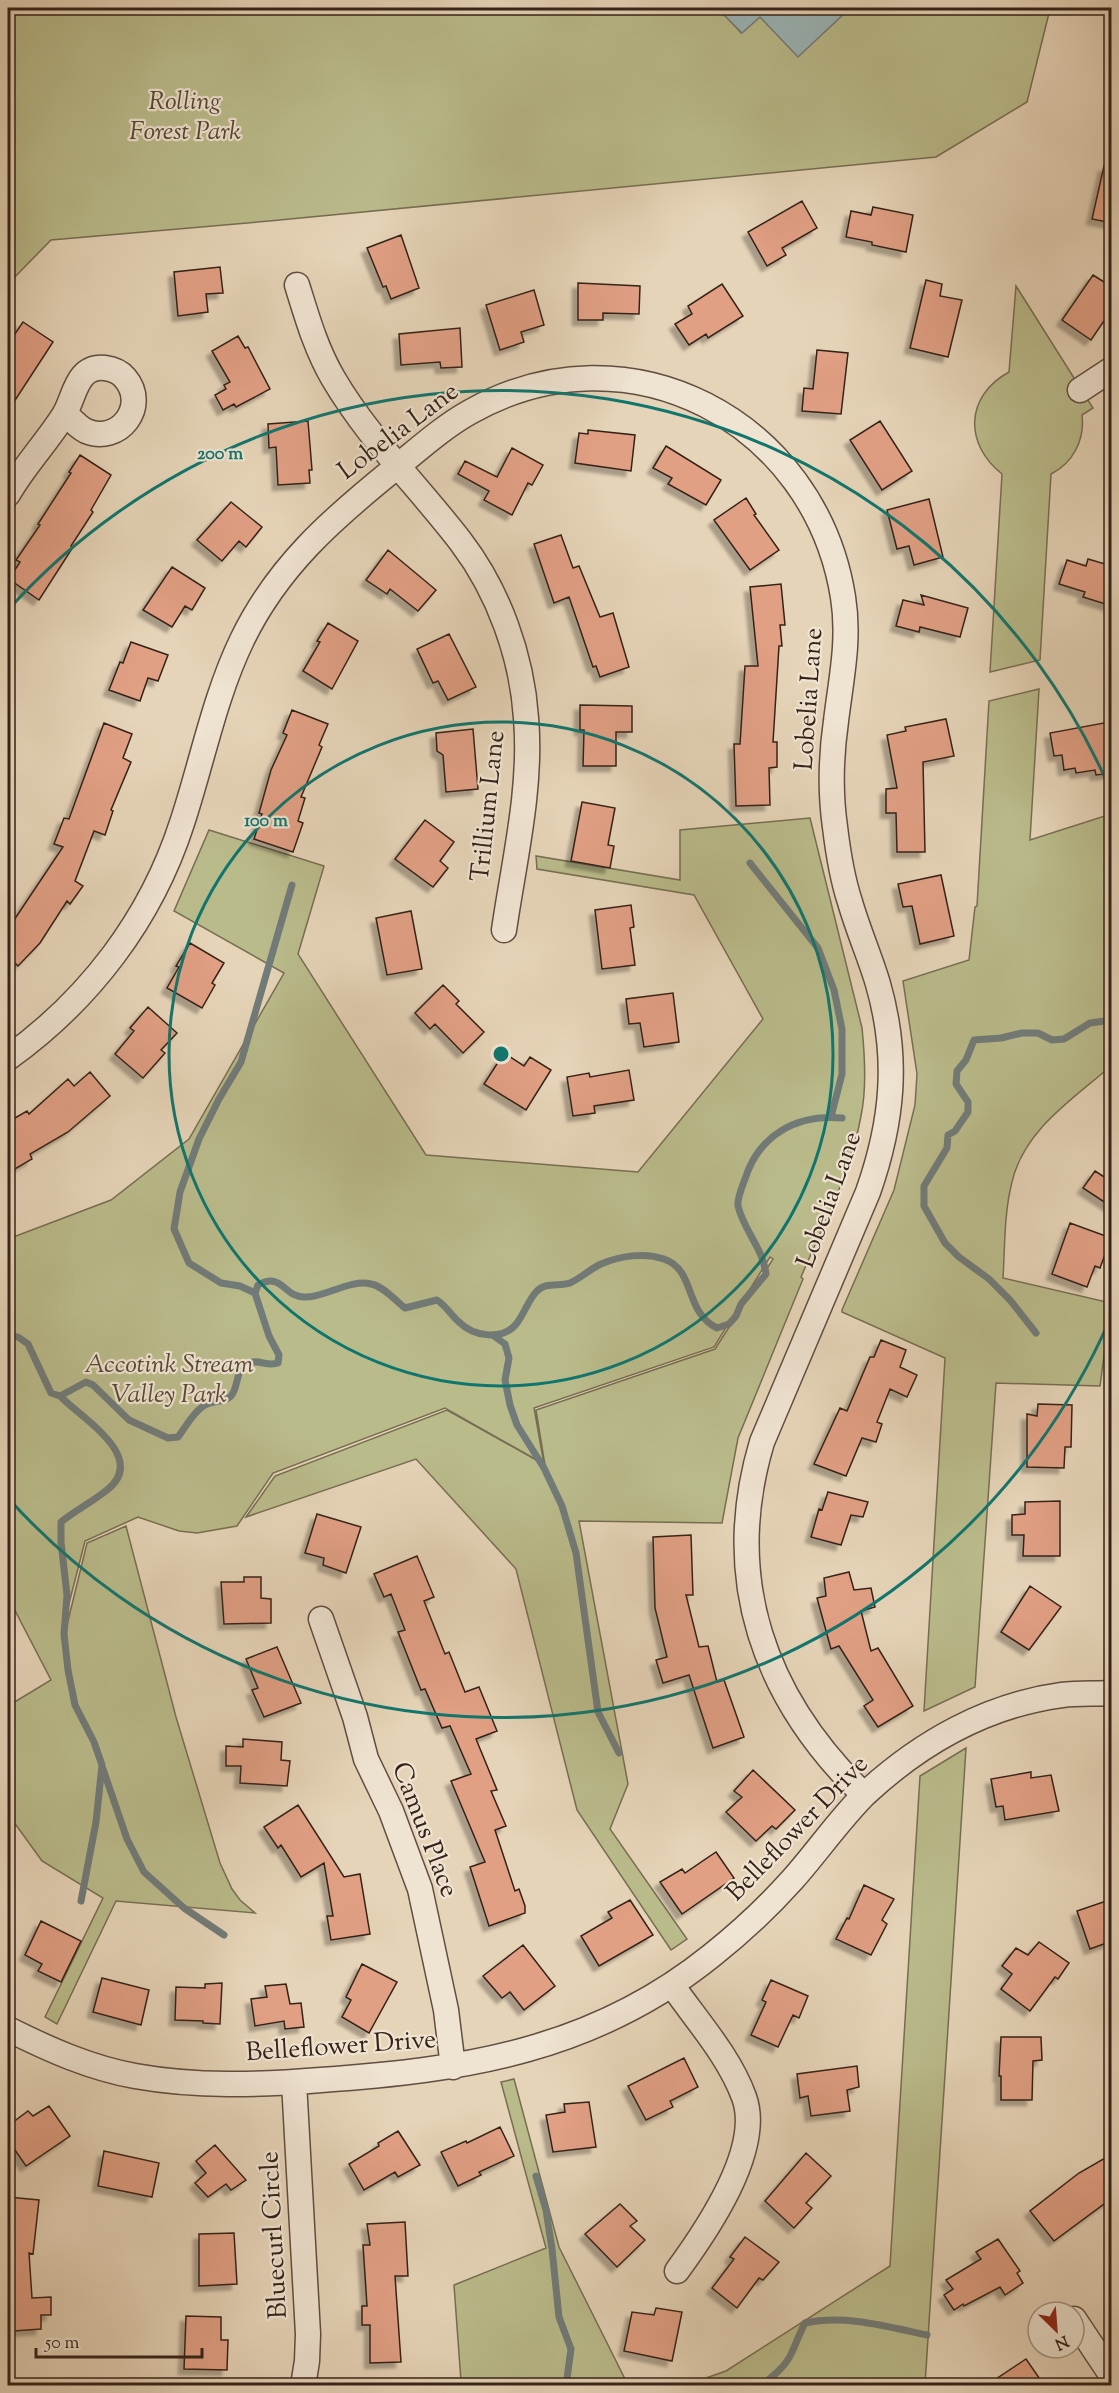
<svg xmlns="http://www.w3.org/2000/svg" width="1119" height="2393" font-family="'Sorts Mill Goudy',serif">
	<style>
		.green { fill: #babb8b; stroke: #776e52; stroke-width: 1.5 }
		.water { fill: #9ab6b9; stroke: #717b79; stroke-width: 1.5 }
		.lines { fill: none; stroke-linecap: round; stroke-linejoin: round }
		.stream { stroke: #717b79; stroke-width: 7 }
		.building { fill: #e19f84; stroke: #342219; stroke-width: 1.5; filter: url(#shadow) }
		.street-casing { stroke: #604e41; stroke-width: 27 }
		.street { stroke: #efe3d1; stroke-width: 24 }
		.ring { fill: none; stroke: #0f766e; stroke-width: 3 }
		.labels { text-anchor: middle; dominant-baseline: central; stroke-width: 4.5; stroke-linejoin: round; paint-order: stroke }
		.park-label { font-size: 26px; font-style: italic; fill: #564836; stroke: #efe3d1 }
		.street-label { font-size: 26px; fill: #342219; stroke: #efe3d1 }
		.centre { fill: #0f766e; stroke: #efe3d1; stroke-width: 3 }
		.ring-label { font-size: 18px; text-anchor: middle; font-weight: bold; fill: #0f766e; stroke: #efe3d1; stroke-width: 4.5; stroke-linejoin: round; paint-order: stroke }
	</style>
	<defs>
		<filter id="shadow"><feDropShadow dx="-5.5" dy="5.5" stdDeviation="1.5" flood-color="#0004"/></filter>
	</defs>
	<rect width="100%" height="100%" fill="#e6d4b8"/>
	<filter id="stains"><feTurbulence type="fractalNoise" baseFrequency=".00333" numOctaves="4"/><feColorMatrix values="0 0 0 0 .2 0 0 0 0 .09 0 0 0 0 .02 0 0 0 .5 -.17"/></filter>
	<radialGradient id="worn" r=".72"><stop offset=".6" stop-color="#630" stop-opacity="0"/><stop offset="1" stop-color="#630" stop-opacity=".3"/></radialGradient>
	<path class="green" d="M8,8h722l-6,6 17,19 19,-17 87,-5 -4,-3h177l29,5 -22,89 -91,55 -667,64 -218,19 -43,44z
		M1016,286l77,122 -11,7c3,25 -9,48 -31,59l-11,186 -50,12 12,-198c-38,-30 -37,-78 7,-102z
		M1039,689l-9,151 81,-26v252c-38,33 -87,64 -99,116 -8,31 -7,64 -9,96l108,25 -11,83 -104,-3 -21,304 -51,24 21,-353 -103,-46v-2l52,-120 21,-85 2,-31 -14,-93 66,-21 6,-53 2,-1 12,-205z
		M810,818l52,210c3,29 5,60 -1,88 -10,56 -38,109 -60,161l2,2 -65,159 -16,85 -143,-2 49,263 -18,45 77,110 -16,11 -94,-140 -61,-241 -100,-110 -170,58 29,-41 172,-66 98,55 -9,-55 179,-61 58,-90 -3,-2 -56,90 -180,61 10,56 -99,-56 -172,65 -36,53 -40,7 -18,-2 -41,-14 -53,24 -21,82 3,2 20,-82 39,-17 50,191 44,146 12,26 8,11 15,13 -139,-12 -59,123 -12,-7 58,-119 -61,-37 -34,-47v-108l43,-26 -43,-83v-17l4,2 -4,-3v-340l103,-39 78,-61 95,-166 -110,-62 35,-81 115,36 -26,88 128,201 212,17 125,-153 -69,-124 -157,-26 -1,-13 144,24v-50z
		M966,1748l-41,637h-239l40,-14 164,-105 30,-490z
		M514,2079l45,168 69,138h-168l1,-4 -7,-96 92,-37 -45,-166z"/>
	<path class="water" d="M730,8h113l4,3 -49,46 -38,-40 -18,16 -19,-19z"/>
	<g class="lines">
		<path class="stream" d="M750,863l68,85 16,42 8,39v45l-11,43
			M255,1293l-15,-7 -19,-3 -32,-20 -15,-34 6,-37 19,-53 20,-40 22,-37 51,-177
			M1036,1333l-26,-33 -21,-21 -30,-22 -14,-14 -21,-37v-20l23,-38 1,-13 7,-4 13,-19v-10l-12,-18 1,-13 9,-11 8,-20 27,-2 21,-5h16l14,7 12,-1 26,-16 22,-3
			M8,1336l10,1 10,7 23,49 9,3 26,-14 7,3 36,35 39,18 10,-1c7,-9 16,-26 27,-32 8,-5 19,-2 26,-9 8,-9 4,-26 16,-32 10,-6 20,3 31,-1l1,-8 -10,-19 -14,-43 3,-8c26,-14 25,14 49,12 20,-1 44,-18 64,-13 12,2 25,17 34,24l32,-8c10,7 14,15 22,22 15,15 44,19 58,1 7,-9 11,-22 19,-31 9,-11 23,-5 34,-9 11,-5 20,-14 31,-19 19,-8 43,-12 63,-5 32,11 20,53 53,69l12,-4 7,-8 5,-12 25,-30c-3,-26 -22,-43 -28,-68 -1,-8 4,-19 7,-27 14,-44 51,-65 97,-61
			M494,1336l11,8 4,14 -4,22 5,25 7,20 27,43 18,38 14,47 22,159 21,41
			M60,1396c21,22 89,61 47,94 -15,12 -31,20 -46,32v20l6,53 -3,39 4,36 7,35 19,37 8,23 -6,57 -15,79
			M103,1769l24,70 17,33 40,36 40,27
			M536,2176l10,34 6,39 7,68 12,32 -5,37
			M761,2386c11,-9 25,-20 30,-32 5,-10 8,-20 14,-31 39,-9 84,4 122,12"/>
	</g>
	<path class="building" d="M1104,166l8,1v56l-20,-4z
		M802,201l15,27 -35,20 4,7 -19,11 -19,-34z
		M873,207l40,8 -7,37 -34,-7v-3l-26,-5 5,-26 20,4z
		M401,235l18,53 -28,11 -5,-13 -3,1 -16,-39z
		M220,267l3,26 -17,1 2,18 -30,4 -4,-44z
		M1093,275l19,12v22l-21,31 -29,-20z
		M926,280l16,4 -2,12 22,4 -14,57 -38,-9z
		M578,283l62,3 -1,28 -36,-1v7h-25z
		M722,284l21,32 -35,22 -2,-4 -17,11 -14,-21 17,-10 -4,-8z
		M534,290l10,35 -23,7 3,10 -24,8 -14,-45z
		M23,322l30,20 -45,69v-67z
		M460,328l2,39 -21,1 -1,-6 -39,3 -2,-31z
		M238,336l7,12 3,-1 22,42 -34,18 -2,-3 -11,6 -8,-15 11,-6 -2,-4 6,-3 -18,-31z
		M817,350l31,3 -7,61 -39,-3 2,-23 9,1z
		M308,421l4,49h-3l1,13 -32,2 -2,-38 -7,1 -1,-24z
		M880,421l32,50 -30,19 -32,-50z
		M588,430l47,5 -4,36 -56,-8 4,-30 9,1z
		M666,446l55,34 -15,25 -38,-21 4,-6 -19,-10z
		M512,448l31,17 -11,20 -4,-2 -16,32 -28,-15 5,-9 -31,-17 7,-13 32,16z
		M80,455l31,20 -20,35 2,2 -22,34 2,1 -34,53 -30,-21 11,-17 -4,-2 24,-35 -2,-1 33,-51 -2,-1z
		M746,498l10,16 -2,1 25,35 -29,20 -36,-50z
		M929,499l14,58 -29,8 -5,-19 -12,3 -10,-39z
		M231,502l31,25 -16,20 -7,-6 -17,20 -25,-21z
		M561,535l12,33 6,-2 21,51 13,-4 16,54 -29,10 -4,-11 -3,1 -24,-70 -15,6 -20,-59z
		M388,550l48,40 -18,21 -28,-22 -3,5 -21,-14z
		M1088,559l24,7v40l-29,-9 2,-5 -26,-8 8,-24 19,6z
		M172,567l33,21 -13,22 -7,-4 -13,21 -29,-17z
		M781,584l4,41h-5l2,21h-3l-6,96h4v25l-8,1 1,37 -34,1 -2,-62h6l5,-78h13l-8,-79z
		M921,595l47,13 -8,29 -40,-10 -1,5 -23,-6 7,-26 21,5z
		M328,623l30,18 -26,48 -29,-18 17,-29 -3,-1z
		M449,634l27,53 -28,13 -10,-19 -5,2 -16,-34z
		M131,642l37,13 -10,26 -10,-3 -8,23 -31,-11 11,-28 3,1z
		M580,705l52,1v26h-16v34h-33l1,-36h-4z
		M292,710l36,14 -9,21 3,2 -21,50 4,1 -7,23 5,2 -10,29 -39,-13 8,-25 -3,-1 12,-43 16,-35 -4,-2z
		M946,719l8,37 -31,6 2,90h-28l-1,-39h-10v-24l11,-1 -10,-53 19,-4 -1,-4z
		M1109,722l3,12v39l-16,2 -1,-5 -19,3 -1,-5 -11,2 -2,-15 -8,1 -4,-23z
		M104,723l28,11 -9,24 8,4 -20,48 2,1 -8,24 -11,-4 -19,50 8,5 -13,18 -3,-3 -27,42 -22,23 -10,-10v-27l55,-82 -9,-3 10,-26 5,1z
		M473,729l5,60 -32,3 -3,-37 -6,-4 -1,-18z
		M582,802l33,6 -7,37 6,1 -4,22 -39,-7z
		M425,820l29,22 -14,19 8,7 -15,19 -38,-28z
		M941,875l13,61 -34,8 -8,-38 -9,1 -5,-23z
		M631,905l3,22 -4,1 5,37 -33,4 -7,-59z
		M411,911l11,58 -35,6 -11,-57z
		M190,943l34,20 -12,20 3,2 -13,23 -35,-20 12,-21 -3,-1z
		M443,985l16,16 -3,3 28,28 -21,21 -28,-29 -5,5 -15,-16z
		M673,993l6,49 -35,5 -4,-24 -11,1 -3,-25z
		M148,1007l29,26 -16,17 4,3 -22,25 -28,-24 19,-23 -4,-3z
		M504,1053l20,13 6,-9 21,13 -25,40 -42,-26z
		M629,1070l5,30 -40,6 1,7 -22,3 -6,-39 22,-4 1,4z
		M90,1072l20,24 -42,36 -38,22 2,5 -24,14v-51l19,-11 2,3 39,-35 6,7z
		M1095,1171l17,11v25l-29,-19z
		M1070,1223l41,15 -11,30 -5,-2 -8,21 -35,-13z
		M881,1340l25,10 -6,17 17,8 -10,22 -17,-8 -13,33 5,2 -6,18 -14,-4 -16,38 -32,-12 26,-56 7,3 23,-54h4z
		M1038,1404l34,1 -1,42h-6l-1,21 -37,-1v-53l10,2z
		M828,1492l40,10 -5,15 -12,-2 -10,30 -30,-8 8,-28 3,1z
		M1060,1501v55h-37l1,-21h-12v-20l13,-1v-12z
		M317,1514l44,13 -15,46 -23,-8 1,-7 -19,-5z
		M691,1535l2,60h-7l13,52 9,-1 9,36 7,-2 20,57 -31,11 -24,-73 -26,8 -7,-23 11,-3 -12,-49 -2,-71z
		M417,1556l17,41 -10,4 21,53 4,-2 16,40 14,-5 18,44 -21,8 21,51 -6,1 15,35 -11,4 20,61 4,-2 6,17v7l-36,13 -19,-59 15,-5 -34,-81 20,-7 -21,-48 -8,2 -17,-39 -4,1 -23,-58 7,-2 -14,-36 -7,3 -10,-23z
		M849,1572l5,18 17,-2 4,19 -14,4 10,40 7,-3 35,58 -35,21 -14,-21 9,-6 -34,-54 -8,3 -14,-51 9,-2 -2,-18z
		M244,1577h17v21l10,1v24l-47,1 -3,-42h23z
		M1030,1586l31,21 -32,43 -28,-18z
		M277,1647l24,56 -37,14 -12,-27 6,-2 -12,-29z
		M243,1739l39,3 -1,18 9,1 -3,25 -47,-3 1,-17h-15v-20l17,1z
		M753,1770l42,40 -19,19 -4,-3 -16,15 -30,-29 16,-15 -8,-6z
		M1031,1772v6l20,-3 8,36 -54,9 -2,-14 -7,1 -5,-28z
		M298,1805l46,72 16,-3 10,60 -39,6 -4,-24h6l-9,-53 -23,14 -20,-32 -3,3 -14,-21z
		M716,1852l18,26 -52,36 -22,-32 22,-13 3,4z
		M864,1885l30,14 -12,21 5,4 -16,31 -35,-16 11,-21 2,1z
		M1112,1899v42l-22,8 -13,-38z
		M630,1900l23,35 -54,31 -18,-30 31,-18 -4,-6z
		M41,1921l40,20 -20,41 -23,-11 4,-7 -17,-9z
		M1039,1942l30,21 -11,16 -3,-2 -25,34 -29,-22 11,-15 -10,-8 14,-18 12,7z
		M523,1945l32,41 -31,24 -14,-18 -8,6 -19,-22z
		M362,1964l35,18 -28,51 -27,-16 9,-17 -5,-3z
		M102,1978l47,12 -8,35 -48,-13z
		M771,1980l37,16 -9,22 -6,-3 -15,32 -27,-12 15,-33 -4,-2z
		M222,1983l-2,41 -17,-1v-2l-28,-1 1,-33 29,1v-4z
		M286,1984l4,20 11,-1 3,24 -19,2 -1,-8 -29,5 -4,-27 16,-2 -2,-11z
		M1001,2037h40l1,23 -9,1 -1,39h-31v-24h-2z
		M684,2058l14,29 -28,14 3,6 -27,13 -18,-34z
		M857,2066l2,21 -12,3 3,21 -39,5 -3,-20 -8,2 -3,-24z
		M589,2102l7,45 -43,5 -7,-37 19,-3 -1,-8z
		M49,2106l21,30 -44,30 -18,-26v-14l20,-15 5,5z
		M500,2127l14,29 -35,16 2,3 -23,11 -17,-34 25,-11 1,2z
		M398,2131l22,34 -22,12 -3,-5 -31,18 -15,-26 30,-18 -1,-3z
		M215,2145l31,35 -15,10 -5,-6 -18,13 -13,-14 11,-10 -10,-12z
		M104,2151l55,12 -7,34 -54,-11z
		M806,2153l25,23 -25,27 6,5 -18,20 -29,-27z
		M1112,2154v44l-58,43 -24,-30 49,-38z
		M8,2197l31,3 -6,54 -4,-1 3,45 19,-1v18h-10v14l-27,2 -1,-33 -4,1z
		M620,2204l17,17 -7,5 15,14 -28,27 -32,-33z
		M405,2222l3,54h-13l6,86 -31,1v-38h-8v-19h5l-4,-61h7l-3,-21z
		M234,2233l3,51 -38,2v-52z
		M745,2237l34,25 -16,18 -4,-2 -22,30 -25,-20 22,-29 -4,-2z
		M998,2239l22,32 -3,2 6,10 -18,12 -5,-8 -36,19 -1,-2 -9,6 -10,-15 9,-6 -7,-9 35,-21 -5,-7z
		M656,2308l26,4 -10,49 -48,-10 8,-39 22,3z
		M186,2316l35,1v23h7l-1,30 -43,-1z
		M1026,2359l18,26h-57z"/>
	<g class="lines">
		<defs>
			<path id="street" d="M297,285c10,32 19,64 36,93 35,60 86,109 128,164 38,50 61,115 65,176 6,70 -12,143 -22,212
				M1080,390l32,-21
				M8,494c16,-28 39,-52 56,-79 11,-18 12,-50 41,-47 8,1 15,4 20,10 24,28 -6,67 -39,53 -8,-4 -15,-12 -21,-18
				M8,1058c81,-58 143,-139 174,-235 20,-60 32,-125 60,-183 35,-73 90,-121 152,-171 25,-20 49,-42 76,-57 158,-90 345,9 373,185 7,43 -2,82 -7,124 -5,35 -6,71 -1,106 3,25 7,51 15,75 8,28 20,55 28,82 21,73 15,137 -10,208l-106,250c-41,137 2,256 102,353
				M321,1619l34,98 11,42 25,52 29,78 26,121 7,57
				M672,1985c25,36 57,71 72,112 19,52 -37,133 -67,174
				M8,2029c40,20 82,39 127,47 61,11 125,9 186,4 145,-10 273,-30 390,-124 29,-23 57,-49 82,-77 24,-27 46,-59 72,-85 55,-51 122,-89 197,-99 16,-2 33,-1 50,-2
				M294,2082l14,252 -1,27 -4,25
				M1074,2319l38,57"/>
		</defs>
		<use href="#street" class="street-casing"/>
		<use href="#street" class="street"/>
	</g>
	<g class="ring">
		<circle cx="501" cy="1054" r="332"/>
		<path d="M1110 1319A664 664 0 0 1 8 1498M8 610A664 664 0 0 1 1110 789"/>
	</g>
	<g class="labels">
		<g class="park-label">
			<text x="185" y="102">Rolling<tspan x="185" dy="30">Forest Park</tspan></text>
			<text x="169" y="1365">Accotink Stream<tspan x="169" dy="30">Valley Park</tspan></text>
		</g>
		<g class="street-label">
			<text transform="translate(399 432) rotate(-37)">Lobelia Lane</text>
			<text transform="translate(810 699) rotate(-86)">Lobelia Lane</text>
			<text transform="translate(489 806) rotate(-84)">Trillium Lane</text>
			<text transform="translate(830 1200) rotate(-70)">Lobelia Lane</text>
			<text transform="translate(798 1829) rotate(-46)">Belleflower Drive</text>
			<text transform="translate(424 1830) rotate(69)">Camus Place</text>
			<text transform="translate(341 2047) rotate(-4)">Belleflower Drive</text>
			<text transform="translate(275 2235) rotate(-93)">Bluecurl Circle</text>
		</g>
	</g>
	<circle cx="501" cy="1054" r="9" class="centre"/>
	<g class="ring-label">
		<text x="220" y="459">200 m</text>
		<text x="266" y="826">100 m</text>
	</g>
	<rect width="1119" height="2393" fill="none" stroke="#e6d4b8" stroke-width="30"/>
	<rect x="9" y="9" width="1101" height="2375" fill="none" stroke="#342219" stroke-width="3"/>
	<rect x="15" y="15" width="1089" height="2363" fill="none" stroke="#342219" stroke-width="1.5"/>
	<g transform="translate(1056 2330) rotate(155)"><circle r="28" fill="#efe3d1" stroke="#a49687" stroke-width="1.5"/>
	<path d="M0-4.5L10 22L0 15L-10 22Z" fill="#8f2418"/>
	<text y="-9" font-size="16" font-weight="bold" text-anchor="middle" fill="#342219">N</text>
	</g>
	<path d="M36 2348v9h166v-9" fill="none" stroke="#342219" stroke-width="3"/>
	<text x="45" y="2348" font-size="18" fill="#342219" stroke="#efe3d1" stroke-width="4.5" paint-order="stroke">50 m</text>
	<rect width="100%" height="100%" filter="url(#stains)"/>
	<rect width="100%" height="100%" fill="url(#worn)"/>
</svg>
